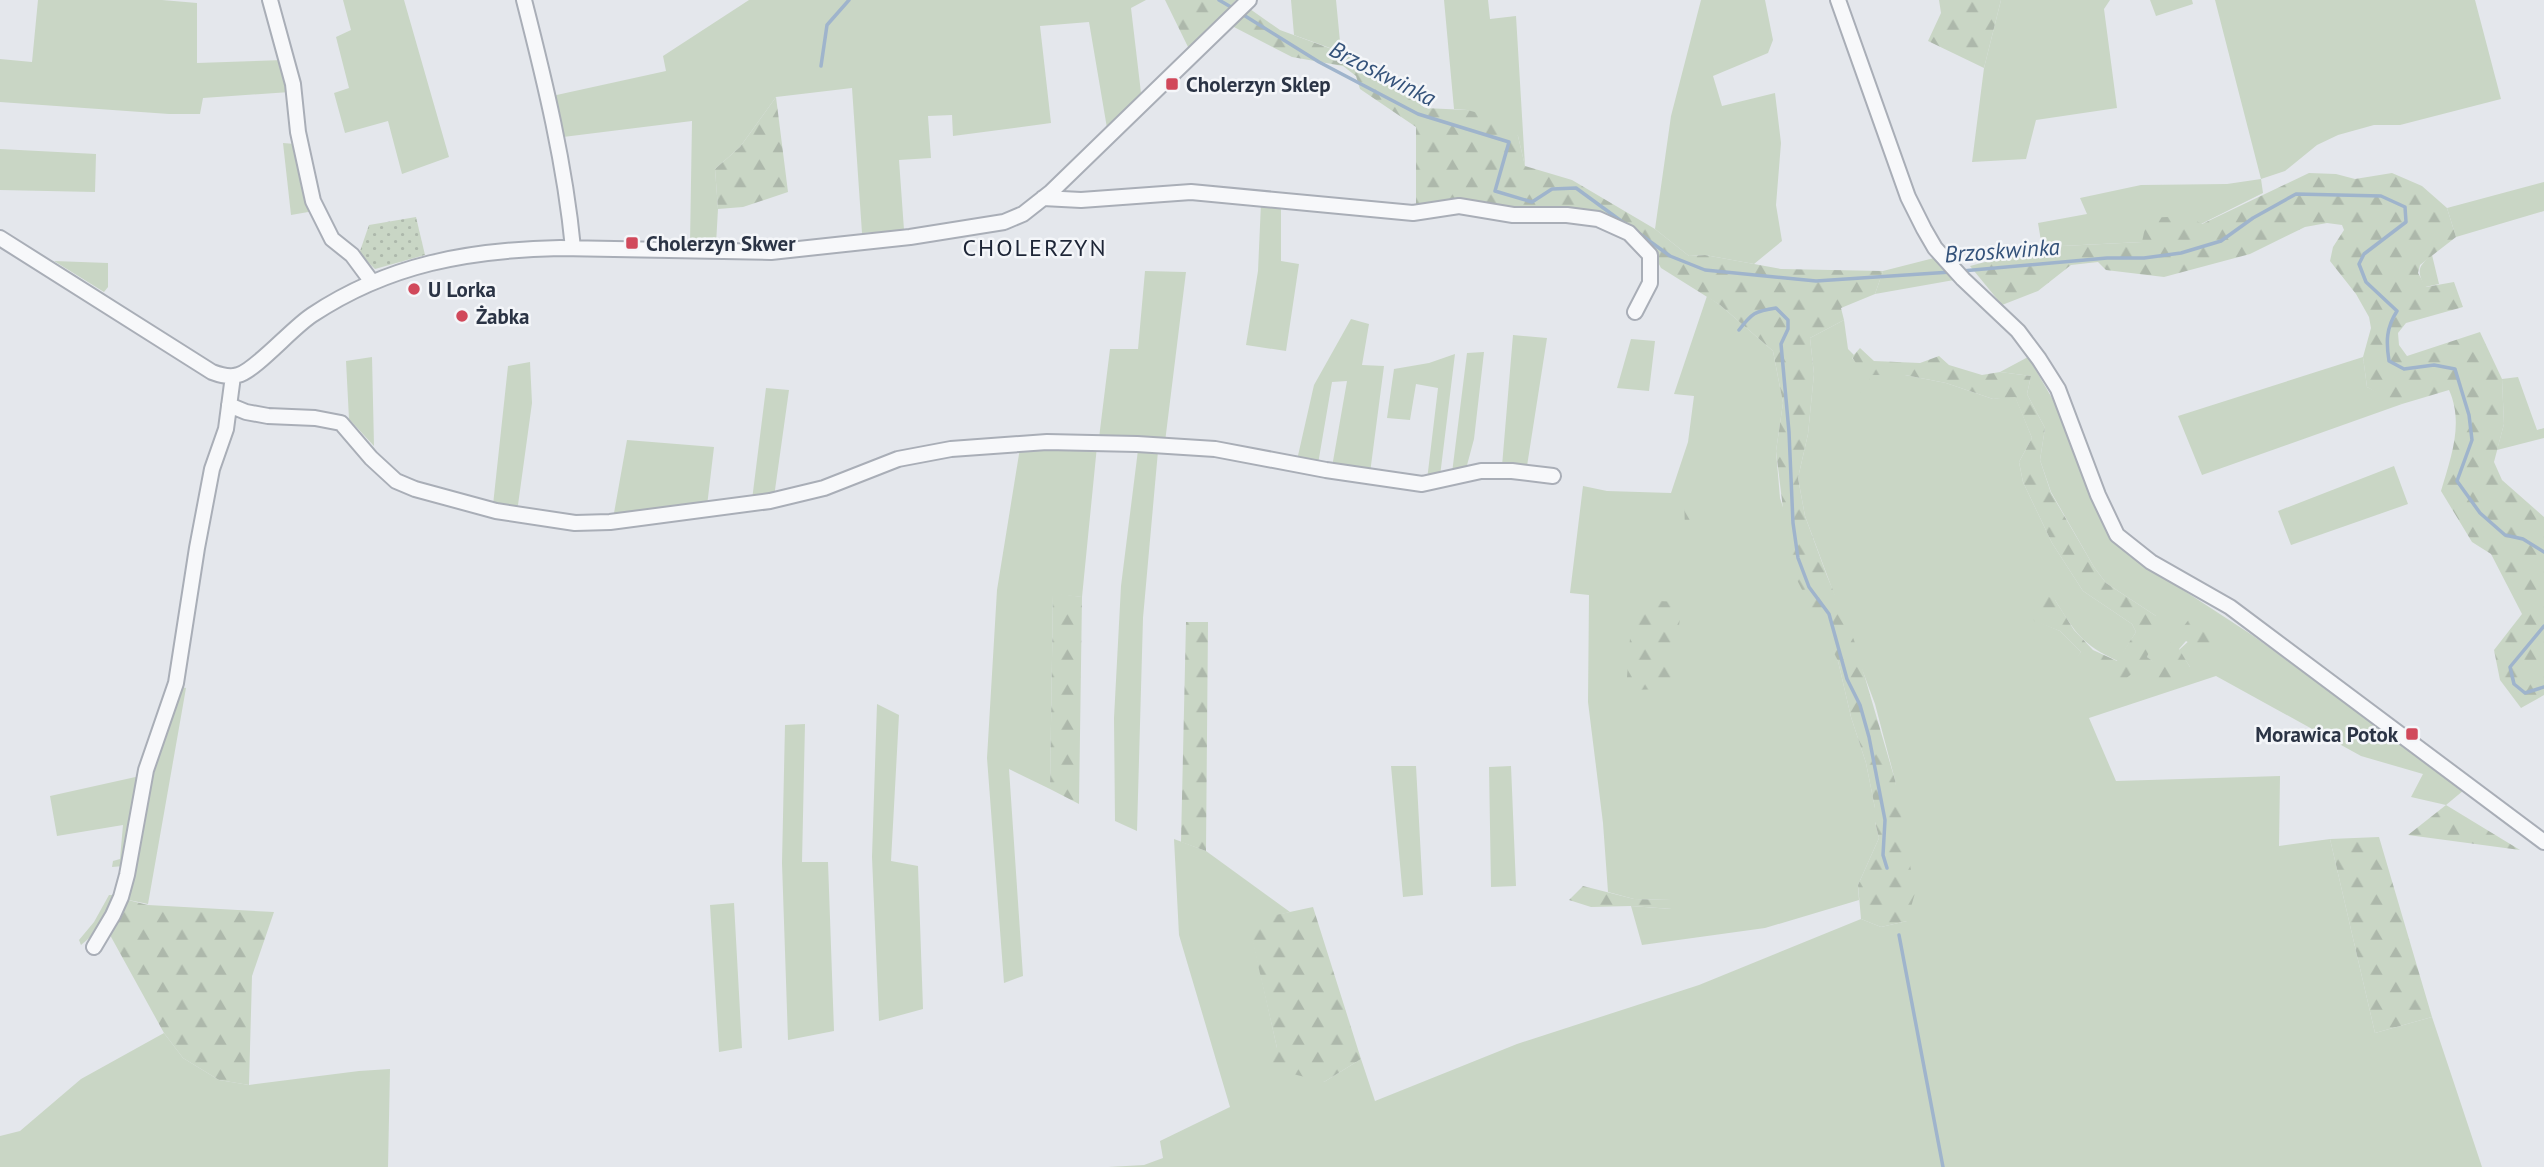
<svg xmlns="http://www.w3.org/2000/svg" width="2544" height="1167" font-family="'PT Sans',sans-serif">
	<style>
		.grass { fill: #c9d6c5 }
		.forest { fill: url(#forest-firs) }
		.park { fill: url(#park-dots) }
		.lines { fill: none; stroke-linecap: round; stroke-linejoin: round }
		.stream { stroke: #9fb4cc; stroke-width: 3.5 }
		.minor-casing { stroke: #a9aeb7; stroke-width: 18 }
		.minor { stroke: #f7f8fa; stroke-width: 14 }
		.poi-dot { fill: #d1495b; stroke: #f4f6f9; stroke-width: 2.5 }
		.labels { text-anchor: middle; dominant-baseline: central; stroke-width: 5; stroke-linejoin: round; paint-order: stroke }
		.poi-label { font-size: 21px; font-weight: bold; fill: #2b3445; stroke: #f4f6f9; text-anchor: start }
		.water-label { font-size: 23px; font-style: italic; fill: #34527a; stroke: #f4f6f9 }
		.quarter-label { font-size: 24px; letter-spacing: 2px; fill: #1d2536; stroke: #f4f6f9 }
	</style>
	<defs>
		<pattern id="forest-firs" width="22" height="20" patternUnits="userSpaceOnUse" patternTransform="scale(1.75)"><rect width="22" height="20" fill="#c9d6c5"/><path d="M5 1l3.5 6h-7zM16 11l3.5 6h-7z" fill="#adb8ab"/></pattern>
		<pattern id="park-dots" width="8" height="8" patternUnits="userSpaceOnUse" patternTransform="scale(1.75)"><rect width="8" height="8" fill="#c9d6c5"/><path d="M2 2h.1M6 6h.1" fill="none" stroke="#adb8ab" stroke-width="1.8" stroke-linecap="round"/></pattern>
	</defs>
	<rect width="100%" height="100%" fill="#e4e7ec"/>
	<path class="grass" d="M38,0h124l35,3v60l87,-3 6,32 -87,6 -3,16h-31l-169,-12v-43l32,3z
		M343,0h61l45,157 -47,17 -14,-53 -43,12 -11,-40 15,-5 -13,-51 15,-7z
		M749,0h397l-15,8 10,85 -34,35 -18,-106 -49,4 11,97 -98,13 -1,-21 -24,1 3,42 -32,2 5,70 -42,3 -10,-145 -76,9 -36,50 -25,22 3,40 -2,35h-26l2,-123 -129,16 -11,-41 114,-25 -3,-15z
		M1291,0h45l5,52 -47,-17z
		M1444,0h44l2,19 26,-3 9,150 -7,-30 -51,-26 -13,-1z
		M1701,0h64l8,40 -5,13 -55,23 9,30 53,-13 6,50 -5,62 6,36 -28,23 -49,-9 -16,1 -34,-27 16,-113z
		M2001,0h109l-6,9 13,99 -81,12 -10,39 -54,3 12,-94z
		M2150,0h42l1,4 -37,12z
		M2215,0h260l26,99 -101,26h-26l-36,10 -21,10 -32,26 -24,8 2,14 -62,31 -59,18 -100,5 -4,-24 49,-9 -7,-16 61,-13 86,-1 34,-5z
		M283,143l12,1 19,67 -23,4z
		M0,149l96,5 -1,38 -95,-2z
		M2544,182v29l-88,26 -9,-29z
		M1261,203l20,2v56l18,3 -13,87 -40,-6 12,-74z
		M2432,255l7,29 -14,3c-8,-16 -8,-20 7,-32z
		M1934,258l20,22 -79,14 8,-23z
		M54,261l54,2v24l-4,5z
		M1145,271l41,1 -21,170 -66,-4 11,-89h28z
		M1707,296l13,9 53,46 10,52 -7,48 4,47 41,125 17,38 13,56 15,46 9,45v14l4,16 -21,47 1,15 -94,28 -123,17 -11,-39 40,3v-9l-37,-1 -26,-7 -5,-69 -15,-121 1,-107 -19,-2 13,-107 24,5 64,2 17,-51 6,-46 -20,-2z
		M1351,319l18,5 -7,41 22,1 -14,107 -38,-6 15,-86 -15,1 -14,82 -21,-4 17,-75z
		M1844,320l4,29 6,6 -2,3 18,17h35l41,8 47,16 22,-3 17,42 -13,24 4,20 29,61 31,48 49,33 4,8 -18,29c-36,-16 -43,-29 -63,-61l-21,20 26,11 21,21 -4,6 57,12 56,-3 -11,-17 26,-24 -50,38 -8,-7 9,-41 -50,-33 -12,-16 -43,-75 -11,-32 5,-32 -18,-34 4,-18 -31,-4 28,-15 28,48 25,56 24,67 11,14 38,29 98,64 212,155 -18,15 -35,-8 12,-23 -62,-18 -145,-80 -127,42 27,63 164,-5 -1,70 51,-7 45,194 57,-16 50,150h-1374l36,-2 19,-7 -3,-17 70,-34 -51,-172 -5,-96 32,12 84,61 -41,10 28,126 47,34 37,-23 14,42 142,-57 182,-59 162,-66 20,8 26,-6 -12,-141 -20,-76 -70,-188 -7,-38 10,-44 6,-60 -4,-36z
		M1513,335l34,3 -20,128h-25z
		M1631,339l24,2 -6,50 -32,-3z
		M1484,352l-10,87 -8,30 -14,4 15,-120z
		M1455,354l-15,122 -13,4 11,-92 -22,-4 -6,36 -23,-2 7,-49 35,-6z
		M372,357l2,89 -25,-27 -3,-58z
		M2363,357l4,30 35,17 -200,71 -24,-59z
		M530,362l2,41 -14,102 -3,5 -22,-5 15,-139z
		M2518,377l19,53 7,-2v10l-47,12 7,-26 -2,-45z
		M766,388l23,2 -15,107 -22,3z
		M627,440l87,7 -7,59 -88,10 -5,-3z
		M1097,446l-15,151 -29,-3 -3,195 -41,-20 14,207 -19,7 -17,-225 10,-168 23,-142z
		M1138,450l20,1 -15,167 -6,213 -22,-10 -1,-103 7,-132z
		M2394,466l14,38 -117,41 -13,-34z
		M177,686l9,2 -38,216 -24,-5 28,-133z
		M877,704l22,11 -8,146 27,5 5,143 -44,12 -7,-164z
		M805,724l-3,138h26l6,169 -46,9 -6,-177 3,-138z
		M1391,766h25l7,129 -20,2z
		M1511,766l5,120 -25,1 -2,-120z
		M140,776l-16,90 -12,1 1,-6 7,-2 3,-34 -66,11 -7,-40z
		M109,895h7l-21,38 -14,12 -2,-5 15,-18z
		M734,903l8,145 -23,4 -9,-147z
		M164,1033l19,25 36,22 30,5 110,-14 31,-2 -2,98h-388v-31l20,-5 61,-52z"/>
	<path class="forest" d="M1165,0h71l-47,49z
		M1939,0h62l-17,68 -56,-27 13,-28z
		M1250,9l30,21 87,32 58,46 42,2 35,9 16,17 7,30 47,14 83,49 34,27 16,-1 76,14 102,2 -8,23 -34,14 3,12 -34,18 4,36 -6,60 -10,44 7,38 22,60 27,64 41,140 20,113 -8,28 -26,6 -20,-8 -3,-34 21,-47 -4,-16v-14l-9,-45 -15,-46 -13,-56 -48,-95 -14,-115 7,-48 -10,-52 -53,-46 -59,-37 -8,-15 -56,-37 -181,-9v-80l-56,-38 -4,-13 -13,-10 -51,-9 -60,-31z
		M776,97l12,95 -45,15 -25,2 -3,-40 25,-22z
		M2309,173l27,1 19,5 37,-6 30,13 25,22 9,29 -36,28 -2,8 8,14 28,-5 9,25 -57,16 -8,10 1,12 8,11 73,-24 22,47 2,45 -10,38 8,18 42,37v178l-23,13 -21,-28 -6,-30 28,-36 -31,-60 -19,-12 -31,-51c10,-34 23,-68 8,-101l-47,14 -9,-2 -26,-15 -4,-30 8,-29 -2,-11 -13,-23 -26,-33 3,-14 11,-17 -2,-5 -15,-2 -22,4 -55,27 -86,23 -58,-7 -8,-8 -27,3 -33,26 -36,14 -32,-39 72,-19 100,-5 5,-24 40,-2 15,8z
		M1860,348l14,13 46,2 19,-7 10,9 33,10 18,-3 31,4 -4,18 18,34 -5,32 11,33 43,74 12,16 50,33 5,7 -14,34 8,6 35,-45 15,8 10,16 -8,11 -21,-12 -7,8 11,18 -16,22 -39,-18 -12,10 -20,-4 -27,-19 5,-6 -21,-21 -26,-10 -2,-15 9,-14 14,8 19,30 19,20 24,11 19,-29 -4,-8 -49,-33 -31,-48 -29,-61 -4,-20 13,-24 -17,-41 -22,2 -47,-16 -41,-8h-35l-2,16 -7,2 -6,-14 3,-13 -6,-9z
		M1684,495l10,1 -4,36 -5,-1z
		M1053,593l29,4 -3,207 -29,-15z
		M1633,600l49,2 -11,87 -45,1z
		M1186,622h22l-2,229 -25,-9z
		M2446,805l74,45 -112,-15z
		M2379,837l53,180 -57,16 -45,-194z
		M1583,886l51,13 38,1v9l-41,-3 -40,1 -22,-7z
		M124,899l24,6 126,7 -22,64 -3,109 -30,-5 -36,-22 -19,-25 -54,-98z
		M1313,907l48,152 -37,23 -54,-14 7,-20 -29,-127z"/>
	<path class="park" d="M416,217l9,38 -50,14 -16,-15 10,-29z"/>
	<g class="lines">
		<path class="stream" d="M1219,0l17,10
			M1242,14l77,48 99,52 91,28 -14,49 37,11 20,-13 24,-1 52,38
			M821,66l6,-41 22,-25
			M1637,232l33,24 35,14 111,11 135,-9
			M1962,271l145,-13h37l37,-5 40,-12 32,-23 43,-24 85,2 24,11 1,15 -42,32 -5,10 7,18 31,29c-11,17 -11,31 -8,50l15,8 30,-4 21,4 14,46 3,25 -15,41 23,32 25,22 18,4 21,13
			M1739,330c13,-17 16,-19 37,-22l12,12v9l-7,15 8,88 4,91 5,35 11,29 20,27 18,65 13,26 9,32 16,83 -2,35 4,13
			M2544,626l-34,41 4,17 11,9 19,-6
			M1899,935l44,232"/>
		<defs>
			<path id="minor" d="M270,0l23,84 5,48 15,69 19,38 20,16 20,27
				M524,0c21,82 41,164 49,248
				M1838,0l70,197 16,32 11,19 28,31 55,52 21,28 19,30 40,106 19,40 34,27 79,45 314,235
				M1043,198l38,2 110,-8 222,21 46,-7 54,9h54l31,4 31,14 21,22v28l-15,29
				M0,238l212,134c8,3 18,6 26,3 17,-4 54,-47 74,-60 77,-51 157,-65 248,-67l211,4 139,-15 94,-15 19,-8 28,-22 198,-192
				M229,405l17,7 22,4 47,2 26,5 30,35 25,23 19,8 81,22 79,12 35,-1 160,-21 54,-13 74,-29 53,-10 96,-7 90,2 78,5 111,21 96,14 59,-13h31l41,5
				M94,947l19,-32 8,-18 6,-22 19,-105 30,-87 21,-135 15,-79 14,-40 7,-53"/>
		</defs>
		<use href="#minor" class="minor-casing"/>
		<use href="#minor" class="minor"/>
	</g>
	<g class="poi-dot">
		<rect x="1165" y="77" width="14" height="14" rx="3.5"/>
		<rect x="625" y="236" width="14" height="14" rx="3.5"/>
		<circle cx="414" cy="289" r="7"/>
		<circle cx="462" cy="316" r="7"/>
		<rect x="2405" y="727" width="14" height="14" rx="3.5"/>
	</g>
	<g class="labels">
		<g class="poi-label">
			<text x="1186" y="84">Cholerzyn Sklep</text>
			<text x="646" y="243">Cholerzyn Skwer</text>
			<text x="428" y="289">U Lorka</text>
			<text x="476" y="316">Żabka</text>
			<text x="2398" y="734" text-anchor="end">Morawica Potok</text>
		</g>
		<g class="water-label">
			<text transform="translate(1383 73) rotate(27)">Brzoskwinka</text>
			<text transform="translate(2002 250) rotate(-4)">Brzoskwinka</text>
		</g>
		<g class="quarter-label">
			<text x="1035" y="247">CHOLERZYN</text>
		</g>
	</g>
</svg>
